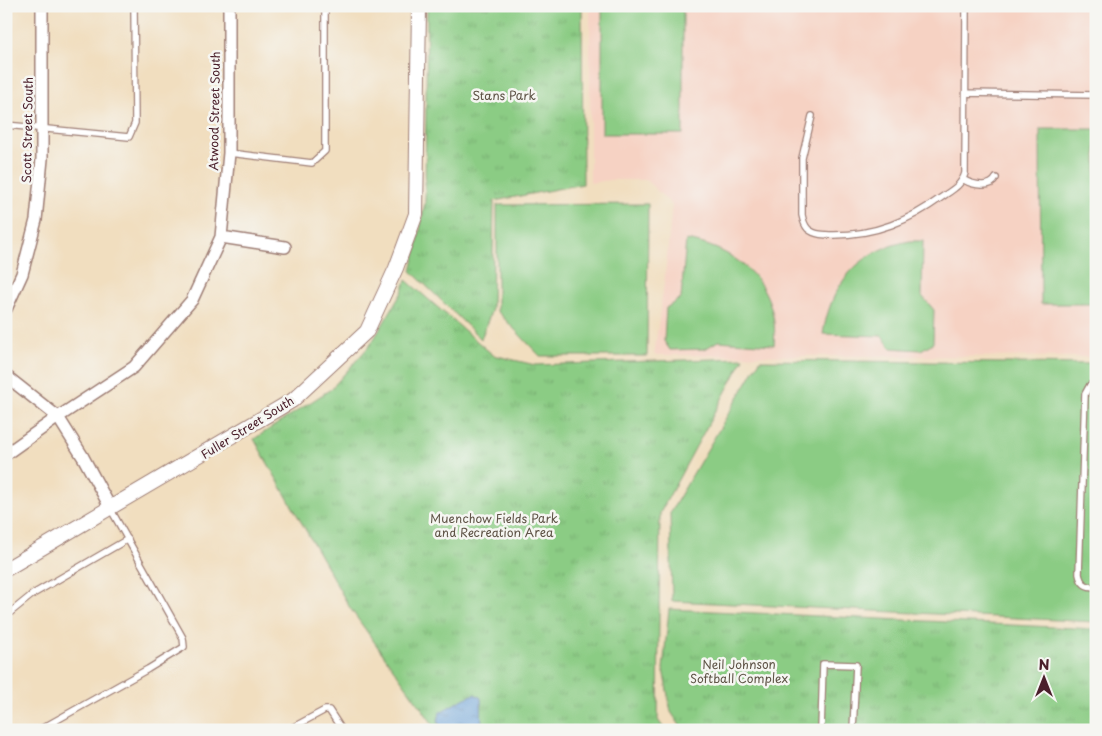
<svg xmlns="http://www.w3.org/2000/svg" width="1102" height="736" font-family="'Playpen Sans',sans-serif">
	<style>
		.built { fill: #f6d2c3 }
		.grass { fill: #8bcc84; stroke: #6a7658 }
		.park { fill: url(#park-tufts); stroke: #6a7658 }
		.water { fill: url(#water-ripples); stroke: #5a6082 }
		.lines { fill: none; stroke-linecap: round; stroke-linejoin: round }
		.service-casing { stroke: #9e7e75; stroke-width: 8 }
		.minor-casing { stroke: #9e7e75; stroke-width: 14 }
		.tertiary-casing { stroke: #9e7e75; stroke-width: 16 }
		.service { stroke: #fff; stroke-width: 5.5 }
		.minor { stroke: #fff; stroke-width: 11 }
		.tertiary { stroke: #fff; stroke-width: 14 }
		.labels { text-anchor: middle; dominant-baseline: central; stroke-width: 5; stroke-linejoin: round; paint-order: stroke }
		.park-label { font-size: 12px; fill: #5e5346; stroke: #f6f6f2 }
		.street-label { font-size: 12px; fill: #4a1f2b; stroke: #f6f6f2 }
	</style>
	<defs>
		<pattern id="park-tufts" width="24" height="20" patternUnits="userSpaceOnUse" patternTransform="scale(1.25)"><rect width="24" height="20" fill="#8bcc84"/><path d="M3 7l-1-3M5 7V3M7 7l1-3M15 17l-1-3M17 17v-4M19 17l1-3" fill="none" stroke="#79af72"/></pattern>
		<pattern id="water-ripples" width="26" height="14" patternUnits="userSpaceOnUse" patternTransform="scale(1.25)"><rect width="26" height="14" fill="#6aa1d8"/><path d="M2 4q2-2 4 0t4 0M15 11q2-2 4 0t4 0" fill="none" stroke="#5983af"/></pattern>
	</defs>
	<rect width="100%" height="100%" fill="#f6f6f2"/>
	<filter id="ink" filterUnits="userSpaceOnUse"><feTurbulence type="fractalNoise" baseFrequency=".02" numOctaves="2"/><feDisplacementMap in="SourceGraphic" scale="10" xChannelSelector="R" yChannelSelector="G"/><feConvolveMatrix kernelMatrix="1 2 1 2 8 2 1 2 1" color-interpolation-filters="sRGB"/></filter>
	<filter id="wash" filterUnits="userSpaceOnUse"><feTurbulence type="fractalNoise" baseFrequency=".0096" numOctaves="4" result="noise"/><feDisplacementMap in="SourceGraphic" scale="20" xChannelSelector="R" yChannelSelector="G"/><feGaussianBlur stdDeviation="1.12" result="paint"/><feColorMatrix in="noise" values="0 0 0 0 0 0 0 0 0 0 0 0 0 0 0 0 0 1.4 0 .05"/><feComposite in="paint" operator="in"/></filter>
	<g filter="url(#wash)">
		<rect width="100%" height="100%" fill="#f1debf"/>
		<path class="built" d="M590,6h506v351l-442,-2 11,-79 7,-71 -26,-25h-36l-20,3z"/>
		<path class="grass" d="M602,6h81v128h-81z
			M1040,129h56v175h-55z
			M648,204l-1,152h-107l-43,-45v-106z
			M686,240c55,9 94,48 88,105l-56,-4 -13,8 -35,1 -6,-9 2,-33 15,-10z
			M910,241h13l-1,55 12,14 -1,33 -12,7 -30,-2 -9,-12 -59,-2c8,-51 36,-84 87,-93z
			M760,360l336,4v258l-424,-21 -2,-88z"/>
		<path class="park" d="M427,6h155l1,178 -89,17 -2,108 -11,30 -70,-68 6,-24 8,-45z
			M406,280l87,75 42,10 209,-7 -84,155 -2,207 7,10h-228l-87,-122 -96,-169 77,-50 40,-45 31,-52z
			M669,609l427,20v101h-413l-12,-18 -8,-43z"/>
		<path class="water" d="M475,694l6,4 1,32h-39l-5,-8 2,-10 25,-14z"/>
	</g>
	<g filter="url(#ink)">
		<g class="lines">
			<defs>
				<path id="service" d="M966,93l130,2
					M812,116l-10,42v57c1,5 2,10 6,14 7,6 17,6 26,6 41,0 75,-14 108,-38 10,-7 20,-12 23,-24l1,-167
					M6,125l123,12 6,-14 -1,-117
					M229,153l83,10 13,-12v-145
					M964,180c9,5 27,9 32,-2
					M1096,383l-6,2 -5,9 -6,180c2,10 7,13 17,13
					M6,616l27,-22 95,-55
					M39,730l109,-61 36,-22 -1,-9 -73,-130
					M288,730l37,-20h4l13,20
					M821,730l2,-66 33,1 -3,65"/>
				<path id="minor" d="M221,237l64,10
					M6,309l16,-35 14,-54 6,-61v-153
					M6,376l52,41 25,40 27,50
					M6,454l52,-37 76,-50 58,-67 29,-63 8,-84v-147"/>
				<path id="tertiary" d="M6,569l287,-169 74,-69 29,-63 20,-54 3,-208"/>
			</defs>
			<use href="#service" class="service-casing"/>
			<use href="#minor" class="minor-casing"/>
			<use href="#tertiary" class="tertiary-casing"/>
			<use href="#service" class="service"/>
			<use href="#minor" class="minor"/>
			<use href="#tertiary" class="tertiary"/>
		</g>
	</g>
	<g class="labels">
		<g class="park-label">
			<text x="504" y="95">Stans Park</text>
			<text x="494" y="518">Muenchow Fields Park<tspan x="494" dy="14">and Recreation Area</tspan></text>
			<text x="739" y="664">Neil Johnson<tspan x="739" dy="14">Softball Complex</tspan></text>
		</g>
		<g class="street-label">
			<text transform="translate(214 111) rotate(-89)">Atwood Street South</text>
			<text transform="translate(27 130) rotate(-89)">Scott Street South</text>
			<text transform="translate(247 427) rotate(-32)">Fuller Street South</text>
		</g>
	</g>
	<rect width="1102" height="736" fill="none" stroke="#f6f6f2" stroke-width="25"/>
	<g transform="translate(1044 678)" stroke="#f6f6f2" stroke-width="4" paint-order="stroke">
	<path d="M0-4L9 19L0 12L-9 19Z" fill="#4a1f2b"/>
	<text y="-8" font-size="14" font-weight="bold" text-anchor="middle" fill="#4a1f2b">N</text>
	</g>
</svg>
